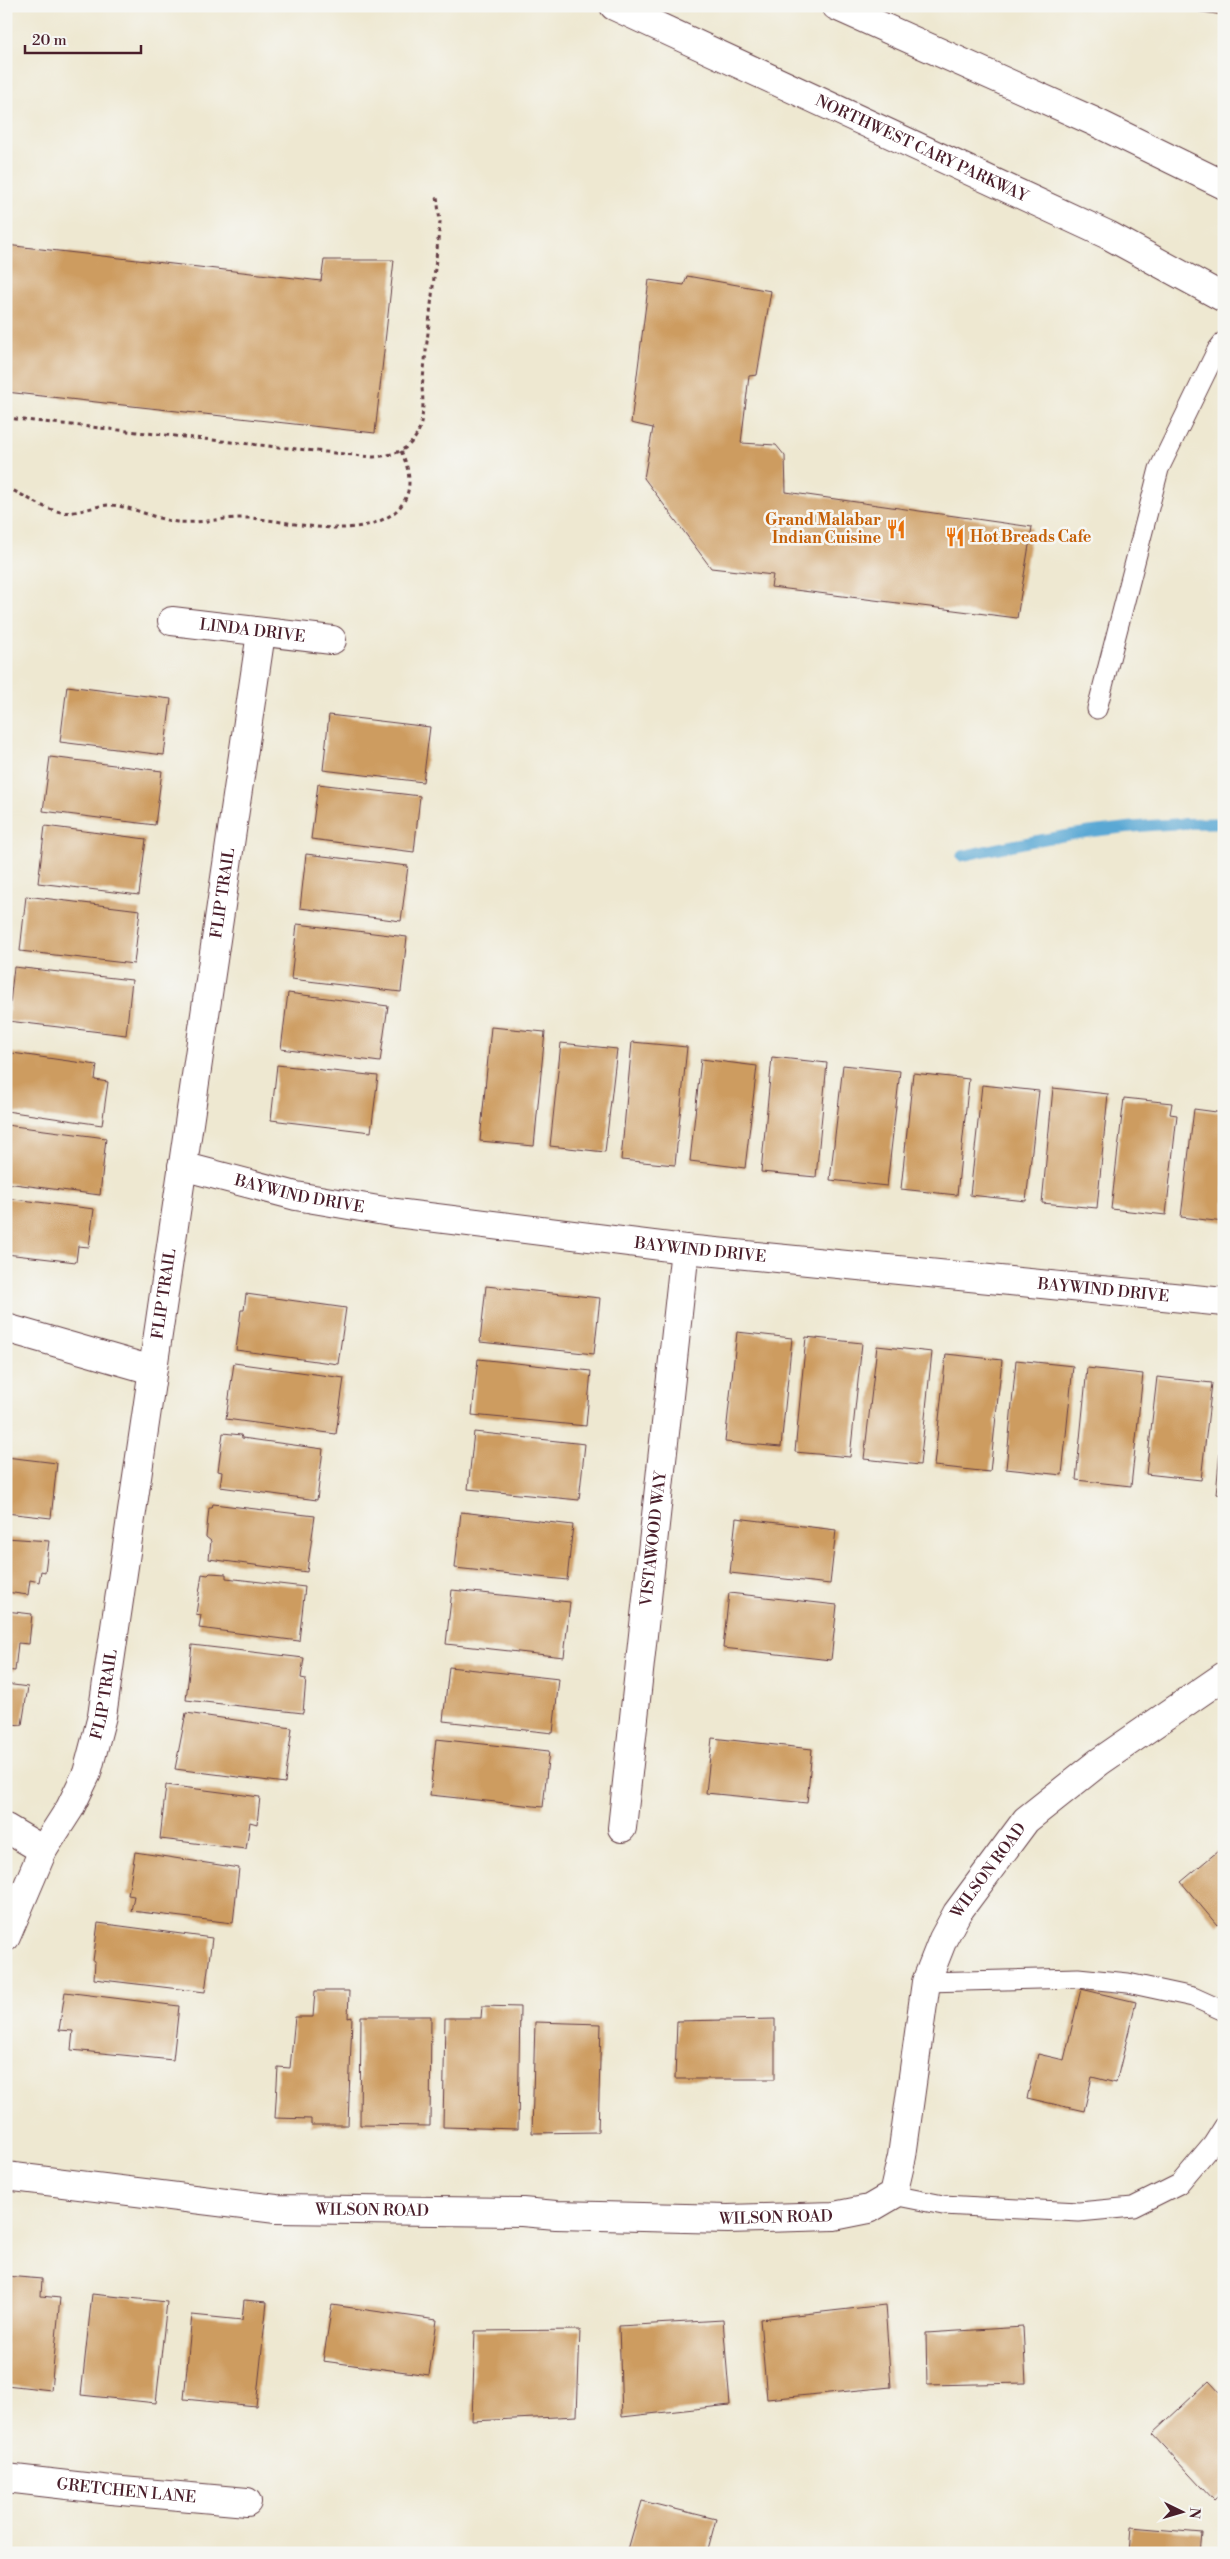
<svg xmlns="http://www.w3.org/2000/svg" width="1230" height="2559" font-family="'Libre Bodoni',serif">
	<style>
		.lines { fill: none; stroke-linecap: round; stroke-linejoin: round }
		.stream { stroke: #5aa8d4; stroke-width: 11 }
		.building { fill: #cd9c61 }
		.service-casing { stroke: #633d44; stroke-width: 21 }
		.minor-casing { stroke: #633d44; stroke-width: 30 }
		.primary-casing { stroke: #633d44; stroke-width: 30 }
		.path { stroke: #633d44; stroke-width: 3; stroke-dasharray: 4 4; stroke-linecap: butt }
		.service { stroke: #fff; stroke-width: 19 }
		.minor { stroke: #fff; stroke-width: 28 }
		.primary { stroke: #fff; stroke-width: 28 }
		.labels { text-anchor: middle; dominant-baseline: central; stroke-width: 5; stroke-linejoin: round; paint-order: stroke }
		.street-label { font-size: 16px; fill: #4a1f2b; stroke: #f6f6f2 }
		.food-label { font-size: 16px; font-weight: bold; fill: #c56008; stroke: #f6f6f2; text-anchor: end }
	</style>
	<rect width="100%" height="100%" fill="#f6f6f2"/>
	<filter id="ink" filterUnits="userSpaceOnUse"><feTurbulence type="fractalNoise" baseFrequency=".02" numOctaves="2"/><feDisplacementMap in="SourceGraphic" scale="10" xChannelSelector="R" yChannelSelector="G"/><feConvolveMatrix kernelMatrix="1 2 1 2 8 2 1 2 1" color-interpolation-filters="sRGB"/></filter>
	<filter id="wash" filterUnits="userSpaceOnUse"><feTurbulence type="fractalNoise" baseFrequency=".0096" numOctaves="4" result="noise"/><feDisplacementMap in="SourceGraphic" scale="20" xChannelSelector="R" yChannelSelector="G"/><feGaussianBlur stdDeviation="1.12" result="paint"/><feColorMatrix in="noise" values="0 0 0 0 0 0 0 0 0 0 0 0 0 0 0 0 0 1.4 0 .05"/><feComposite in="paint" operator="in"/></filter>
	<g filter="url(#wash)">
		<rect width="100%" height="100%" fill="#eee8d1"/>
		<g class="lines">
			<path class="stream" d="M962,856c89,-20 169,-34 262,-33"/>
		</g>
		<g id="blocks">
			<path class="building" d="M1165,6h59v9l-59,-8z
				M6,245l315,36 3,-21h70l-19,173 -369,-41z
				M687,276l84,15 -14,84 -8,1 -8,67 35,2 9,11 1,36 246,35 -15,91 -246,-31 2,-12 -62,-7 -67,-90 9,-50 -22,-5 18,-143 35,5z
				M67,686l104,13 -7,56 -104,-13z
				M329,715l101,12 -7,55 -100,-12z
				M50,757l112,14 -7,54 -112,-14z
				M318,784l102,12 -6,56 -103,-13z
				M45,826l101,13 -7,56 -101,-12z
				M306,854l102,12 -7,55 -101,-13z
				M26,896l114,14 -6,54 -114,-13z
				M297,924l110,13 -6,55 -110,-13z
				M14,967l118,13 -6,55 -118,-14z
				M288,993l100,13 -8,56 -99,-13z
				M491,1027l54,5 -11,114 -54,-5z
				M632,1042l55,5 -12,118 -54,-5z
				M561,1043l56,6 -12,103 -55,-6z
				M12,1053l85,12 -2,15 13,2 -6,43 -96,-14z
				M772,1057l55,6 -11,114 -55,-5z
				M701,1059l56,7 -12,102 -55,-7z
				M277,1065l101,11 -7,56 -100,-12z
				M843,1065l57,6 -13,115 -57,-6z
				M913,1073l56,6 -12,116 -56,-6z
				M982,1085l57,6 -13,110 -56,-6z
				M1053,1088l55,6 -11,114 -55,-5z
				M1124,1098l48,5 -2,11 7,1 -11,100 -55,-6z
				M1194,1109l30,4v109l-43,-5z
				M6,1125l100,13 -6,57 -94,-12z
				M6,1198l88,11 -5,38 -11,-1 -2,16 -70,-8z
				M486,1286l114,12 -6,56 -114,-12z
				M246,1294l100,14 -8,56 -102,-14 5,-40h3z
				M737,1332l55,6 -11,109 -56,-5z
				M806,1337l56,6 -12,114 -55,-5z
				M877,1346l55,6 -12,113 -56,-6z
				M946,1354l56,6 -12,112 -56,-6z
				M478,1359l113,12 -5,55 -114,-11z
				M1016,1360l57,6 -11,109 -56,-6z
				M234,1363l110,15 -8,56 -110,-15z
				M1087,1368l56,6 -12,112 -55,-6z
				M1157,1377l55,6 -11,97 -55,-6z
				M1222,1429h2v66l-8,-1z
				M474,1432l111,12 -6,56 -111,-11z
				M223,1433l18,2 1,3 81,11 -6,51 -97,-13 2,-15 -4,-1z
				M6,1457l51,6 -6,55 -45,-5z
				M213,1504l102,12 -8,56 -98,-13 2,-18 -5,-4 3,-29h3z
				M461,1512l112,13 -6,55 -112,-12z
				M736,1518l100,12 -6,54 -100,-11z
				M6,1538l43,3 -4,31 -4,-1 -2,11 -9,-2 -2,15 -22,-3z
				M210,1573l16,1v4l79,9 -6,54 -100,-13 2,-13 -5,-1 6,-40 6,1z
				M452,1590l118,12 -6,55 -118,-13z
				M729,1593l108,12 -6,55 -108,-12z
				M6,1611l26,3 -3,30 -11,-1 -3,28 -9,-1z
				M192,1645l112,13 -3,20 5,1 -3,34 -117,-13z
				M449,1667l110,12 -6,54 -110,-12z
				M6,1684l22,3 -6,38 -11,-1 -3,17z
				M186,1713l106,15 -7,55 -110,-14z
				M712,1738l100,11 -5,54 -101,-10z
				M436,1739l113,12 -6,56 -113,-12z
				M166,1785l94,12 -3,27 -7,-2 -4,27 -86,-10z
				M1224,1846v73l-7,6 -36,-43z
				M135,1852l104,16 -6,55 -102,-12 3,-15 -6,-1z
				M98,1923l114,15 -7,54 -111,-13 1,-18h-2z
				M1081,1989l55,13 -20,81 -24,-6 -8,34 -57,-13 11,-44 26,6z
				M315,1991h34l-1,27 4,-1 -4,108h-37v-6l-36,-1 3,-51 12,1 5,-51h18z
				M65,1992l114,14 -6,54 -102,-10 2,-19 -14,-1z
				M482,2006l38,1 -2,122 -75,-2 2,-109h36z
				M361,2016h70l-1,110 -70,-1z
				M775,2019v60h-100l2,-58z
				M535,2022l66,2 -3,108 -66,1z
				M6,2276l36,3 -1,17 19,2 -9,92 -45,-5z
				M92,2294l75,8 -11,101 -75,-8z
				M244,2300l23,2 -11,104 -72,-7 8,-84 50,5z
				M332,2305l105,15 -8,55 -106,-14z
				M885,2305l6,82 -124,12 -7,-80z
				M723,2320l7,85 -108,12 -3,-91z
				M1023,2327l3,56 -99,2 -1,-52z
				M580,2330l-3,86 -105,5 3,-90z
				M1209,2381l15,16v93l-11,10 -61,-66z
				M642,2501l74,18 -9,34h-80z
				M1131,2527l71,6 -2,20h-71z"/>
		</g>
	</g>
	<g filter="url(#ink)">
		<use href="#blocks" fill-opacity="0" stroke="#633d44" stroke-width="1"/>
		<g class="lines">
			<defs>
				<path id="service" d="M1097,709l62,-240 58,-119 7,-9
					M926,1982l152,-4 50,5 65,14 31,14
					M893,2195l50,10 136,7 54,-5 46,-23 33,-39 12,-19"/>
				<g id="minor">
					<path id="s1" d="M172,621l160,19"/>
					<path id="s2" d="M182,1166l114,30 100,17 289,36 539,53"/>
					<path d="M6,1328l146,42"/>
					<path d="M6,1828l37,22"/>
					<path id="s3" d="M622,1828l63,-579"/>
					<path id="s4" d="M6,1937l37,-87 27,-42 17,-35 15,-57 159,-1083"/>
					<path id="s5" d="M6,2176l270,33 246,3 34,3 172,4 106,-3 35,-7 24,-14 9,-39 24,-174 17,-43 14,-26 69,-93 73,-58 125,-86"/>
					<path id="s6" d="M6,2478l105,12 136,12"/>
				</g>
				<g id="primary">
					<path id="s7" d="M614,6l494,229 116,63"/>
					<path d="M836,6l257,115 131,64"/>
				</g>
			</defs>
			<use href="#service" class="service-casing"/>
			<use href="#minor" class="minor-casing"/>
			<use href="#primary" class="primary-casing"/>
			<path class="path" d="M6,418l366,39c46,-2 54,-29 50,-69l18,-166 -3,-26
				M6,488c21,7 33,20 55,24 16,3 33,-7 49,-7 22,1 44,14 67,17 23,2 48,-5 72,-4 28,2 55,9 83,10 50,2 96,-20 69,-77"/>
			<use href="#service" class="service"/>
			<use href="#minor" class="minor"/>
			<use href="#primary" class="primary"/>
		</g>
	</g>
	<defs>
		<symbol id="restaurant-bare" viewBox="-9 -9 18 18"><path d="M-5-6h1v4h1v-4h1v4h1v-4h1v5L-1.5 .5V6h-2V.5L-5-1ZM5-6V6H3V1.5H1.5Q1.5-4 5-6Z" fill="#e8710a" stroke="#f6f6f2" stroke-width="2.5" paint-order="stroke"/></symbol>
	</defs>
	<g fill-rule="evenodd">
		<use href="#restaurant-bare" x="882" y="515" width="28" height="28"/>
		<use href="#restaurant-bare" x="941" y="523" width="28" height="28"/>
	</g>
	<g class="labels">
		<g class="street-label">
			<text stroke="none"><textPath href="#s7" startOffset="339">NORTHWEST CARY PARKWAY</textPath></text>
			<text stroke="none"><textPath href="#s1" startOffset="81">LINDA DRIVE</textPath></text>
			<text stroke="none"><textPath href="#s4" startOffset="1074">FLIP TRAIL</textPath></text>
			<text stroke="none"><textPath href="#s2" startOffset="121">BAYWIND DRIVE</textPath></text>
			<text stroke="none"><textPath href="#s2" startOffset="526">BAYWIND DRIVE</textPath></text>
			<text stroke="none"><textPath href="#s2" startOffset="931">BAYWIND DRIVE</textPath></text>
			<text stroke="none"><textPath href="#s4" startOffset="669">FLIP TRAIL</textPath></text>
			<text stroke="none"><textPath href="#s3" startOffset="291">VISTAWOOD WAY</textPath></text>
			<text stroke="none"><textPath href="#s4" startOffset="264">FLIP TRAIL</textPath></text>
			<text stroke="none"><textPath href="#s5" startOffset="1238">WILSON ROAD</textPath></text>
			<text stroke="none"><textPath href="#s5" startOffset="368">WILSON ROAD</textPath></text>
			<text stroke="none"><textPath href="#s5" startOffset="772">WILSON ROAD</textPath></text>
			<text stroke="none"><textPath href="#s6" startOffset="121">GRETCHEN LANE</textPath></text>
		</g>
		<g class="food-label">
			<text x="881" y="520">Grand Malabar<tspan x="881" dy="18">Indian Cuisine</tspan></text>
			<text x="970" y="537" text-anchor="start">Hot Breads Cafe</text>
		</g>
	</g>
	<rect width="1230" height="2559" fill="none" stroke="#f6f6f2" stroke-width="25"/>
	<g transform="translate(1182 2512) rotate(95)" stroke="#f6f6f2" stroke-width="4" paint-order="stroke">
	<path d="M0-4L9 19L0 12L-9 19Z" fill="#4a1f2b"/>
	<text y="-8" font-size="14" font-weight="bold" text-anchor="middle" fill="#4a1f2b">N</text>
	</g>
	<path d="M25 45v8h116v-8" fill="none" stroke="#4a1f2b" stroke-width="2.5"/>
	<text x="32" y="45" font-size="15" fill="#4a1f2b" stroke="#f6f6f2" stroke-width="4" paint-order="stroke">20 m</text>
</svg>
